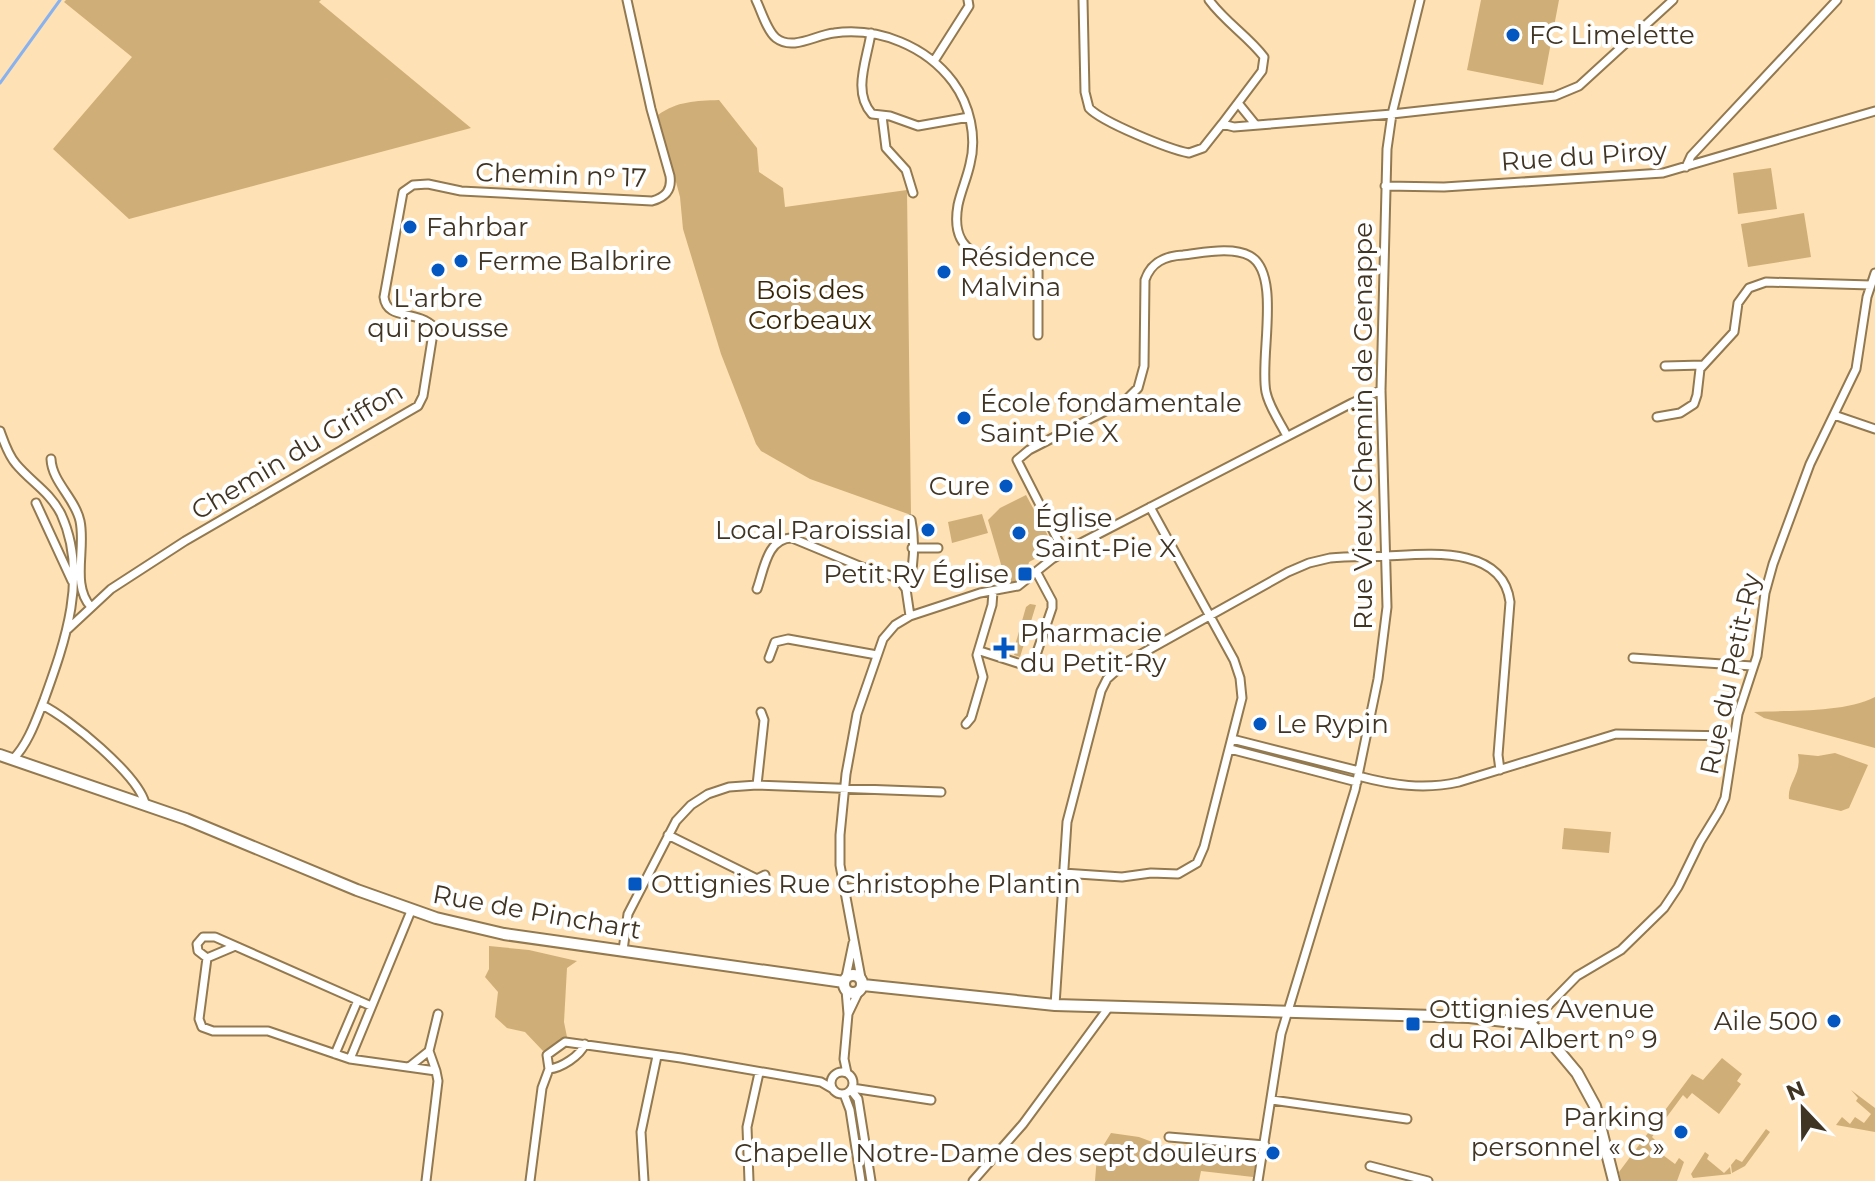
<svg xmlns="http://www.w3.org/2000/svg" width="1875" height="1181" font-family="Montserrat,sans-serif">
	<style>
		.green { fill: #d0ae77 }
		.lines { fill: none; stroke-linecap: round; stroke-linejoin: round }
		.stream { stroke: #88b1f0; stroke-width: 3 }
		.minor-casing { stroke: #93794f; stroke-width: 11 }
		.secondary-casing { stroke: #93794f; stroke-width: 14 }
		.minor { stroke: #fff; stroke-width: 7 }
		.secondary { stroke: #fff; stroke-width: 10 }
		.poi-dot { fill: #0457c0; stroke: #fff; stroke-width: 3 }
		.labels { text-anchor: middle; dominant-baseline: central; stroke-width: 8; stroke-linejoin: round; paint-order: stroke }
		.poi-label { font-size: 26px; fill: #403423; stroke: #fff; text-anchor: start }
		.street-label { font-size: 26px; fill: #403423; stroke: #fff }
		.park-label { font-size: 26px; fill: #392707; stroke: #fff }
	</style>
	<rect width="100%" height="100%" fill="#fee1b4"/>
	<path class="green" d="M66,0h255l-2,2 152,126 -342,91 -76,-70 79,-92 -68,-55z
		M1481,0h78l-16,85 -76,-15z
		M719,100l38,48 2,24 24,16 2,19 122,-17 4,325 -101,-36 -49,-28 -5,-7 -35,-90 -38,-125 -3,-32 -22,-82c19,-14 38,-14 61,-15z
		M1771,168l6,41 -39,5 -5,-41z
		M1804,213l7,44 -63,10 -7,-43z
		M1026,495l27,50 -5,7 -19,10 -3,13 -15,9 -6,-6 -17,-58 12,-12z
		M982,514l6,19 -36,10 -4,-21z
		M1030,604l6,1 -16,52 -6,-2 2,-5 -2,-1 12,-42z
		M1875,697v51l-111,-30 -10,-6c36,-2 90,1 121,-15z
		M1835,753l33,12 -19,43 -8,3 -52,-12c-2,-16 13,-25 9,-45l20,2z
		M1564,828l47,4 -2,21 -47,-4z
		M489,946l40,4 48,11 -10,7 -3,54 3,15 -24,14 -18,-19 -18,-4 -12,-11 3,-25 -13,-15 4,-8z
		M1722,1058l20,16 -5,7 4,3 -22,30 -27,-21 -5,6 -4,-4 -31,42 4,4 -4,6 23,17 4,-6 5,4 -7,19h-56l-2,-9 73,-98 11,6z
		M1851,1090l24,18v24l-39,-7 6,-8 8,7 5,-7 9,6 7,-9 -15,-13 2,-3z
		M1766,1129l4,3 -25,34 -13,7 -1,-8 5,-6 6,3z
		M1111,1133l28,4 24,9 94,11 -4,20 -52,-6 -2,10h-104l2,-25z
		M1705,1152l4,3 -2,4 17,14 6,-6 1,7 -38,4 -2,-4z"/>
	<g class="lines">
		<path class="stream" d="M0,83l60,-83"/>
		<defs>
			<path id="minor" d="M756,0c5,10 11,31 20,38 17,13 39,-3 58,-5 45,-6 92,13 119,49 17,23 24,55 17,82 -3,14 -9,27 -12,41 -10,56 36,56 77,56l3,10v64
				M1083,0l2,92 4,16c13,14 79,41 100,45l14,-5 19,-24 40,-53 2,-14c-16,-21 -39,-35 -55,-57
				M871,33c-4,27 -19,59 1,81l18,2 28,10 51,-9
				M934,61l35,-55 -1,-6
				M1238,103l17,21
				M882,116l4,32 20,22 7,23
				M1222,124l12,3 158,-13 163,-18 24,-10 94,-86
				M1686,167l5,-11 146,-156
				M1385,186l59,1 219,-14 212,-62
				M1665,366l38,-1
				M1834,415l41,14
				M1657,417l23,-4 14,-9 3,-9 3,-26 34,-37 4,-29 11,-15 17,-6 105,3
				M0,431c4,11 8,24 16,33 15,18 34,28 45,50 28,61 4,128 -17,186 -8,20 -16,44 -31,59
				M51,459c1,23 24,39 29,62 6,28 -9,64 11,86
				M36,503l36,78
				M912,548h26
				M1064,552l-47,-92 12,-10 96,-49 13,-13 6,-22 1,-86c6,-18 20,-24 38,-25 19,-2 49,-9 67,1 32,18 9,103 16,136 3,15 14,30 21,44
				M757,589c7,-19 10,-51 35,-51l70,29 36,11 8,11 4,27
				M906,589c9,-18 9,-50 5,-69
				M68,629l43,-40 74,-48 233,-135 5,-10 11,-69c-18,-18 -47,-6 -50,-30l19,-105 10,-7 15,-1 33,7 191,10c14,-4 20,-11 18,-25l-19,-67 -24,-109
				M980,651l47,15 6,-2 19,-56v-7l-15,-28
				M769,658l6,-16 13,-3 89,16
				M1633,658l119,8
				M42,705c27,13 95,69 103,98
				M966,724l5,-6 12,-41 -6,-22 15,-50 1,-13
				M1232,739l127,32
				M1230,749l127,33
				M1358,776c34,9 66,14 101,6l157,-48 118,2
				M757,785l7,-65 -3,-8
				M668,835l89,44 8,-4
				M1063,873l59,4 29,-4 27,1 19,-11 7,-16 38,-149 -2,-20 -6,-18 -84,-153
				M844,889c35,-7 71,5 105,-5
				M233,947l-26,11 -9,-7 -1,-7 6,-7h12l156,69
				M623,950l5,-36 48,-93 15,-16 17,-11 21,-7 28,-2 184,7
				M207,958l-8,61 3,8 11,4h55l82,28 86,12 2,10 -12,100
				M846,977l7,-34
				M861,978l-21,-113v-30l6,-61 11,-60 26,-75 12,-14 15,-9 70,-23 38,-7 34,-27 25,-14 275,-142 29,-13
				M846,990l2,24
				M1055,1005l12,-183 34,-131 6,-12 18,-16 163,-91 21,-9 21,-5c19,-2 38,-1 57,-2 41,-2 116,-11 123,46l-12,153 2,15
				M1530,1024l47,-48 44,-26 43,-42 14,-21 22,-45 19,-31 6,-13 13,-84 19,-58 8,-63 8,-29 37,-100 46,-95 11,-72 8,-24
				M335,1054l23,-54
				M350,1059l61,-148
				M409,1067l20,-16
				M549,1069c12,-1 31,-13 36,-25
				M436,1071l-7,-20 9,-37
				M831 1083a11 11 0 1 1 22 0a11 11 0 1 1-22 0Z
				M847,1073l-3,-14 4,-45 11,-23
				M852,1088l79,12
				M851,1090l7,9 13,82
				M844,1094l6,16 11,71
				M1272,1100l135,19
				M1169,1137l96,8
				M1370,1166l58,15
				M530,1181l12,-93 7,-19 -2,-14 18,-13 116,16 140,24 12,7
				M644,1181l-3,-49 16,-76
				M749,1181l-2,-54 12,-54
				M973,1181l50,-57 86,-117
				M1258,1181l23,-147 74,-244 23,-111 9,-72 -6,-217 6,-241 5,-35 28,-114"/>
			<path id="secondary" d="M0,755l186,64 171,71 79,28 68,16 340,48
				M844 984a9 9 0 1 1 18 0a9 9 0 1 1-18 0Z
				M863,985l192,20 414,12 61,7 22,19 25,30 18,33 19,75"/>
		</defs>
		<use href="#minor" class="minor-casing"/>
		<use href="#secondary" class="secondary-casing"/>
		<use href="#minor" class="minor"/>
		<use href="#secondary" class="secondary"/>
	</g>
	<g class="poi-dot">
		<circle cx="1513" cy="35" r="8"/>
		<circle cx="410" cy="227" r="8"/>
		<circle cx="461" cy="261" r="8"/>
		<circle cx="438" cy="270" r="8"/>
		<circle cx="944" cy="272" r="8"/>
		<circle cx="964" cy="418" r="8"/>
		<circle cx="1006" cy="486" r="8"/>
		<circle cx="928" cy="530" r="8"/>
		<circle cx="1019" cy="533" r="8"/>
		<rect x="1017" y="566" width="16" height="16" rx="4"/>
		<path d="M1000 636h8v8h8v8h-8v8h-8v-8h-8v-8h8z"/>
		<circle cx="1260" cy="724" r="8"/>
		<rect x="627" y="876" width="16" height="16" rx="4"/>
		<circle cx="1834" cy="1021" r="8"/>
		<rect x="1405" y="1016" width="16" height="16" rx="4"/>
		<circle cx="1681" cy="1132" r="8"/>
		<circle cx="1273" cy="1153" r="8"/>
	</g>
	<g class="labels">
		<g class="poi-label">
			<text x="1529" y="35">FC Limelette</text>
			<text x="426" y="227">Fahrbar</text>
			<text x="960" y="257">Résidence<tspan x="960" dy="30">Malvina</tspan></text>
			<text x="477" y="261">Ferme Balbrire</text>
			<text x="438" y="298" text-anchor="middle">L'arbre<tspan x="438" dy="30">qui pousse</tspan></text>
			<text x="980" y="403">École fondamentale<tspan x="980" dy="30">Saint Pie X</tspan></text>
			<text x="990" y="486" text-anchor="end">Cure</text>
			<text x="1035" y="518">Église<tspan x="1035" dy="30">Saint-Pie X</tspan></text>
			<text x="912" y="530" text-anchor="end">Local Paroissial</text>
			<text x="1009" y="574" text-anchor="end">Petit Ry Église</text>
			<text x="1020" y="633">Pharmacie<tspan x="1020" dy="30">du Petit-Ry</tspan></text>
			<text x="1276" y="724">Le Rypin</text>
			<text x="651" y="884">Ottignies Rue Christophe Plantin</text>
			<text x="1429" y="1009">Ottignies Avenue<tspan x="1429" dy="30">du Roi Albert n° 9</tspan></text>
			<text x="1818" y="1021" text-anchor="end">Aile 500</text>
			<text x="1665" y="1117" text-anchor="end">Parking<tspan x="1665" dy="30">personnel « C »</tspan></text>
			<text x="1257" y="1153" text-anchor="end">Chapelle Notre-Dame des sept douleurs</text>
		</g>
		<g class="street-label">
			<text transform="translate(1584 156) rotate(-4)">Rue du Piroy</text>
			<text transform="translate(561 175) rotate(2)">Chemin nᵒ 17</text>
			<text transform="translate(1363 426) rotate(-90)">Rue Vieux Chemin de Genappe</text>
			<text transform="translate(297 451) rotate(-31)">Chemin du Griffon</text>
			<text transform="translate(1730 674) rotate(-78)">Rue du Petit-Ry</text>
			<text transform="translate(537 912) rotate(10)">Rue de Pinchart</text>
		</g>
		<g class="park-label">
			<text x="810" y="290">Bois des<tspan x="810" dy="30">Corbeaux</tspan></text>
		</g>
	</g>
	<g transform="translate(1803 1109) rotate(338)" stroke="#ffffff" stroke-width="6" paint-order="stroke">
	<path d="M0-6L14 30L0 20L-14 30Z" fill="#403423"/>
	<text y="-12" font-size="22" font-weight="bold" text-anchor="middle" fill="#403423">N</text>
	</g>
</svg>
